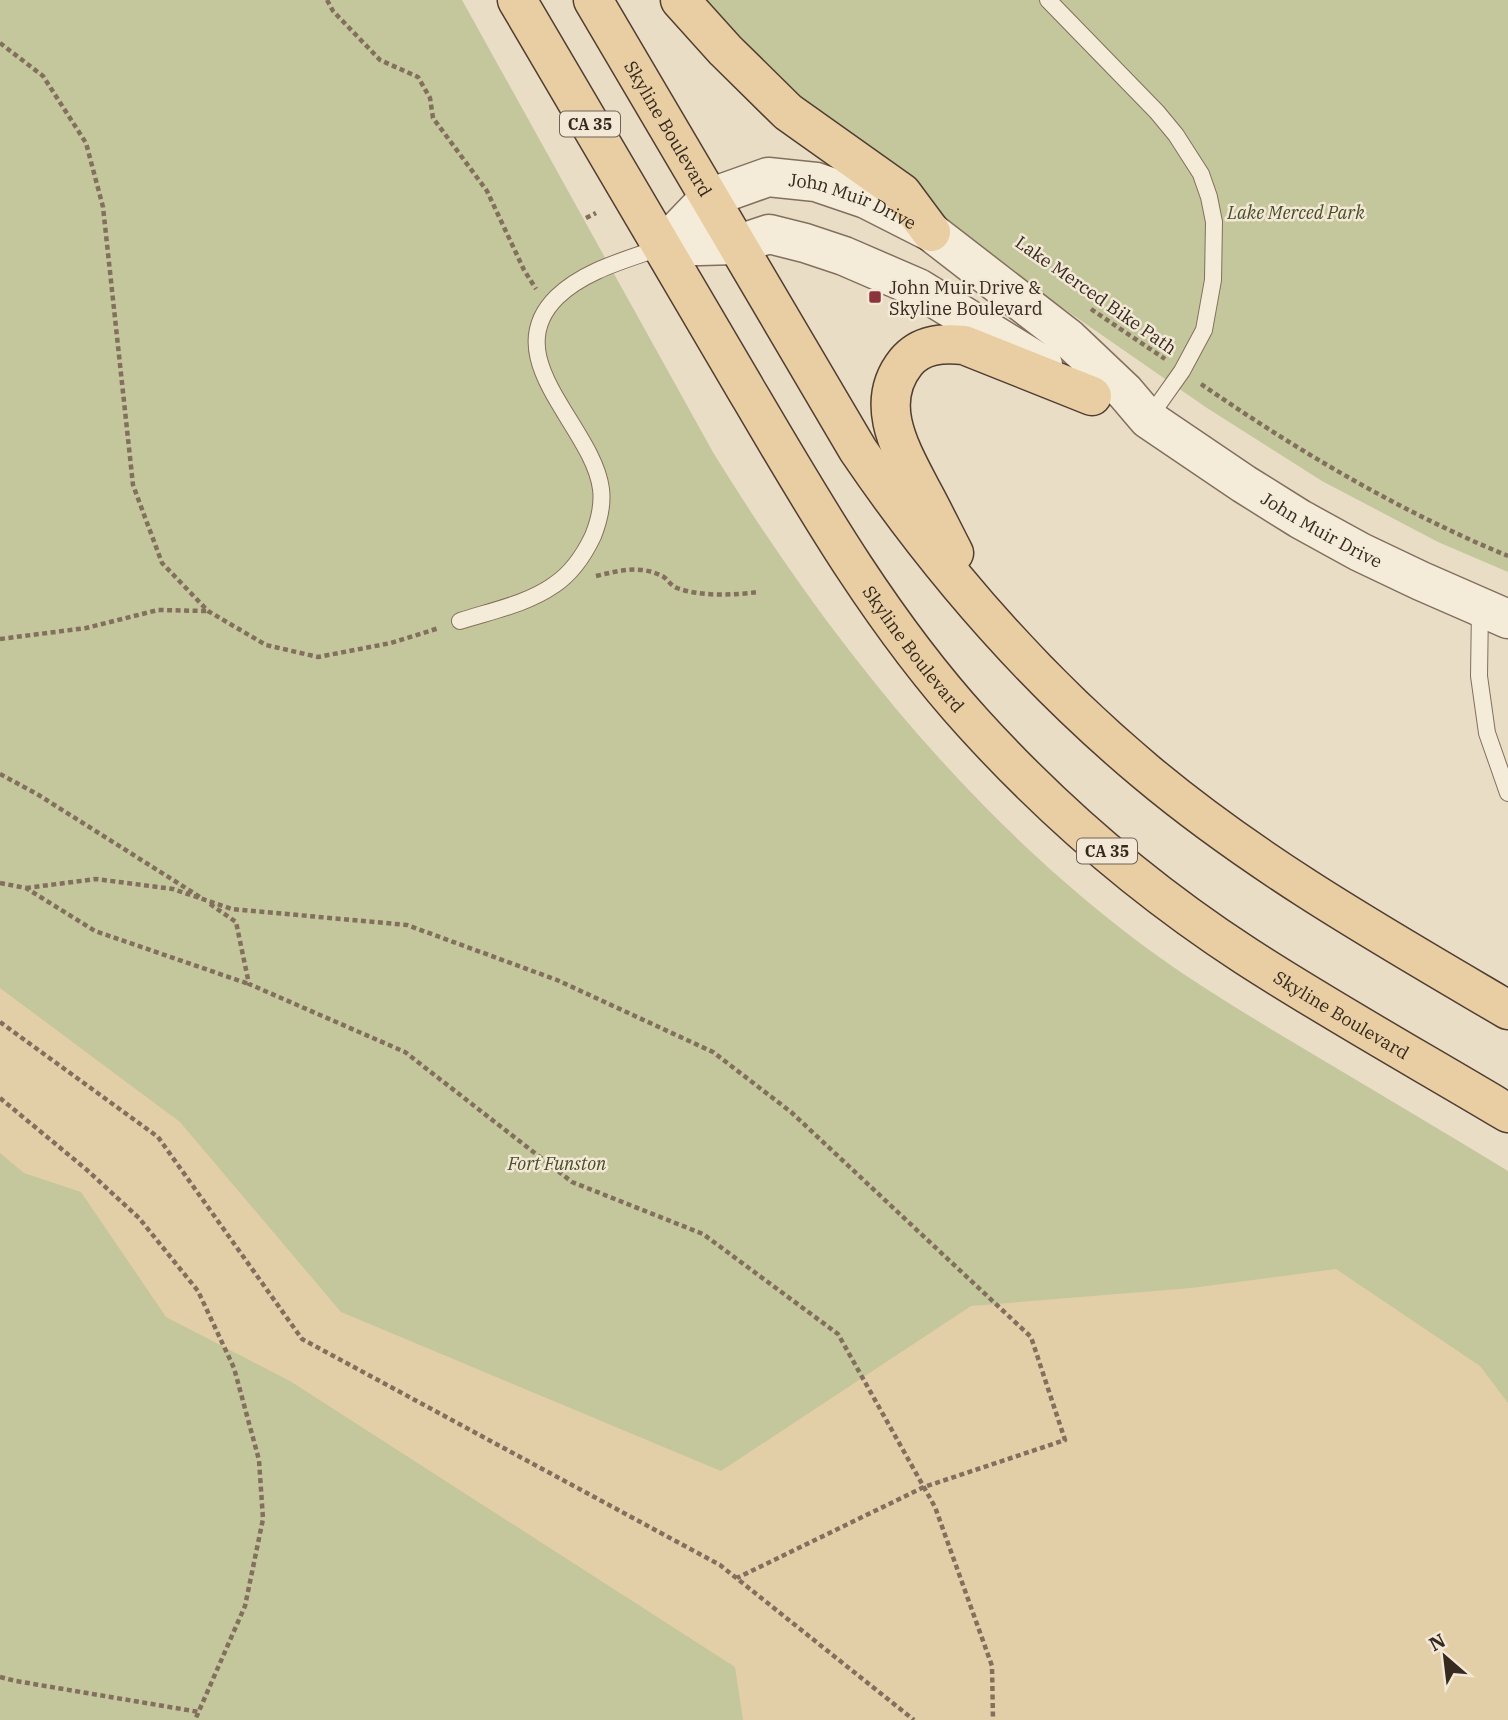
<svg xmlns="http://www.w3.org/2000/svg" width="1508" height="1720" font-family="'IBM Plex Serif',serif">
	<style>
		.green { fill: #c4c69b }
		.sand { fill: #e2cfa7 }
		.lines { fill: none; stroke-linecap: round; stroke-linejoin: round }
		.service-casing { stroke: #836f5e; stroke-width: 18 }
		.tertiary-casing { stroke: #836f5e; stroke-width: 41 }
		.primary-casing { stroke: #513e32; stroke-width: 41 }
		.path { stroke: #836f5e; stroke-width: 4.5; stroke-dasharray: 5 3.5; stroke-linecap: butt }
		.service { stroke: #f5ebd9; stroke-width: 16 }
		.tertiary { stroke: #f5ebd9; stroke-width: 38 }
		.primary { stroke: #e8cea2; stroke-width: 38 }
		.poi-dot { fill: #8b343a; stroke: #f2e8d5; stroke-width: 2.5 }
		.labels { text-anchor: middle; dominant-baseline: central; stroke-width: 5; stroke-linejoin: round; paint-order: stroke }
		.shield { fill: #f2e8d5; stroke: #6e6256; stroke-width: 2 }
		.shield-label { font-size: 16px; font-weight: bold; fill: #352920 }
		.street-label { font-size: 18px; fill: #352920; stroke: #f2e8d5 }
		.park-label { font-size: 18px; font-style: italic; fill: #474f29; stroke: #f2e8d5 }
		.poi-label { font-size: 18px; fill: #352920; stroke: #f2e8d5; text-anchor: start }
	</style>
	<rect width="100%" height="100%" fill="#e9ddc6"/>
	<path class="green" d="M0,0h462l252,454c118,191 261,370 445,503 52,37 107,69 162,102 62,37 125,74 187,112v549h-1508z
		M689,0h819v572l-70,-30 -116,-61 -115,-73 -271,-188z"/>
	<path class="sand" d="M0,988l180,134 161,190 380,159 250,-165 220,-18 145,-19 144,97 28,37v317h-765l-8,-53 -445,-286 -124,-64 -85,-125 -57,-19 -24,-20z"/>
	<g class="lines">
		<defs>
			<path id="service" d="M1048,0l109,112 19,23 25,39 8,23 5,25 -1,58 -9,50 -22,41 -34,48
				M1480,608l-1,68 8,57 21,60
				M460,621c31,-10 67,-17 94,-36 18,-12 30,-30 39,-49 6,-15 10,-31 8,-47 -8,-63 -106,-131 -44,-192 28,-27 69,-37 105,-50"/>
			<g id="tertiary">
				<path id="s1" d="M662,247l47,-49 59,-21 48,5 50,17 65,33 137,106 57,54 23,27 96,65 56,35 60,33 61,29 87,38"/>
				<path d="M662,247l74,-2 33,-11 36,9 39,13 74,32 125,77"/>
			</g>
			<g id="primary">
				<path id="s2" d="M517,0c74,125 147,251 221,376 70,119 141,244 235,347 80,88 173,168 273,233 85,55 175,105 262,157"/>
				<path id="s3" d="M593,0l265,450c81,119 178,230 288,322 111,93 238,165 362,238"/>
				<path d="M680,0l45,50 63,62 114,81 29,39"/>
				<path d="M954,553c-11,-21 -21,-42 -32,-62 -20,-39 -50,-87 -16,-129 15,-18 36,-19 58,-17l128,51"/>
			</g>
		</defs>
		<use href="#service" class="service-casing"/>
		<use href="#tertiary" class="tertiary-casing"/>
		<use href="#primary" class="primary-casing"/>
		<path class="path" d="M327,0l6,11 47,49 38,17 12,21 3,20 54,73 37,79 12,19
			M0,43l43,33 43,67 17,64 30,278 29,78 46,48 58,34 52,12 73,-14 48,-15
			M586,218l10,-5
			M1091,309l74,50
			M1201,384c97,67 198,127 307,172
			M596,576c22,-5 42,-11 64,-1 7,2 10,11 17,13 24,9 57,7 82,4
			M0,639l86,-11 72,-18 49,1
			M0,774l37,20 163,103
			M0,883l26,5 69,43 154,53
			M26,888l70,-9 77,10 59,20 175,16 150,55 156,72 78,60 240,225 34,103 -141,47 -187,91
			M210,904l26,18 13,62 156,68 167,130 131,52 135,100 97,173 57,159 1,54
			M0,1022l158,115 144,202 418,226 194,155
			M0,1098l87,72 52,48 59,73 36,77 25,92 4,59 -18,87 -50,114
			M0,1677l16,4 183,31"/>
		<use href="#service" class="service"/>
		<use href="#tertiary" class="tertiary"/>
		<use href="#primary" class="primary"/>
	</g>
	<rect class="poi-dot" x="868" y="290" width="14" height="14" rx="3.5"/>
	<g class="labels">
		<g class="shield">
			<rect x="560" y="111.5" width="60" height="25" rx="5"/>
			<rect x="1077" y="838.5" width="60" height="25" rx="5"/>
		</g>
		<g class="shield-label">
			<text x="590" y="124">CA 35</text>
			<text x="1107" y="851">CA 35</text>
		</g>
		<g class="street-label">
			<text stroke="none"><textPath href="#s3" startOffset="149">Skyline Boulevard</textPath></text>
			<text stroke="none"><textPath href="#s1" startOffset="219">John Muir Drive</textPath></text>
			<text transform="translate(1096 295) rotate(35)">Lake Merced Bike Path</text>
			<text stroke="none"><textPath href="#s1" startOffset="798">John Muir Drive</textPath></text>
			<text stroke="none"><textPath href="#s2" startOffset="761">Skyline Boulevard</textPath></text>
			<text stroke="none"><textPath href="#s2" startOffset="1328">Skyline Boulevard</textPath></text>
		</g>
		<g class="park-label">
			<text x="1296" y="212">Lake Merced Park</text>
			<text x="557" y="1163">Fort Funston</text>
		</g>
		<g class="poi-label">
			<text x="889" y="287">John Muir Drive &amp;<tspan x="889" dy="21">Skyline Boulevard</tspan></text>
		</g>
	</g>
	<g transform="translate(1445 1657) rotate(332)" stroke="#f2e8d5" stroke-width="5" paint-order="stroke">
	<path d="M0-5L12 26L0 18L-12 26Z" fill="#352920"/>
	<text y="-10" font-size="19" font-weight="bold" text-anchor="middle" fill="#352920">N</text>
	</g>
</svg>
